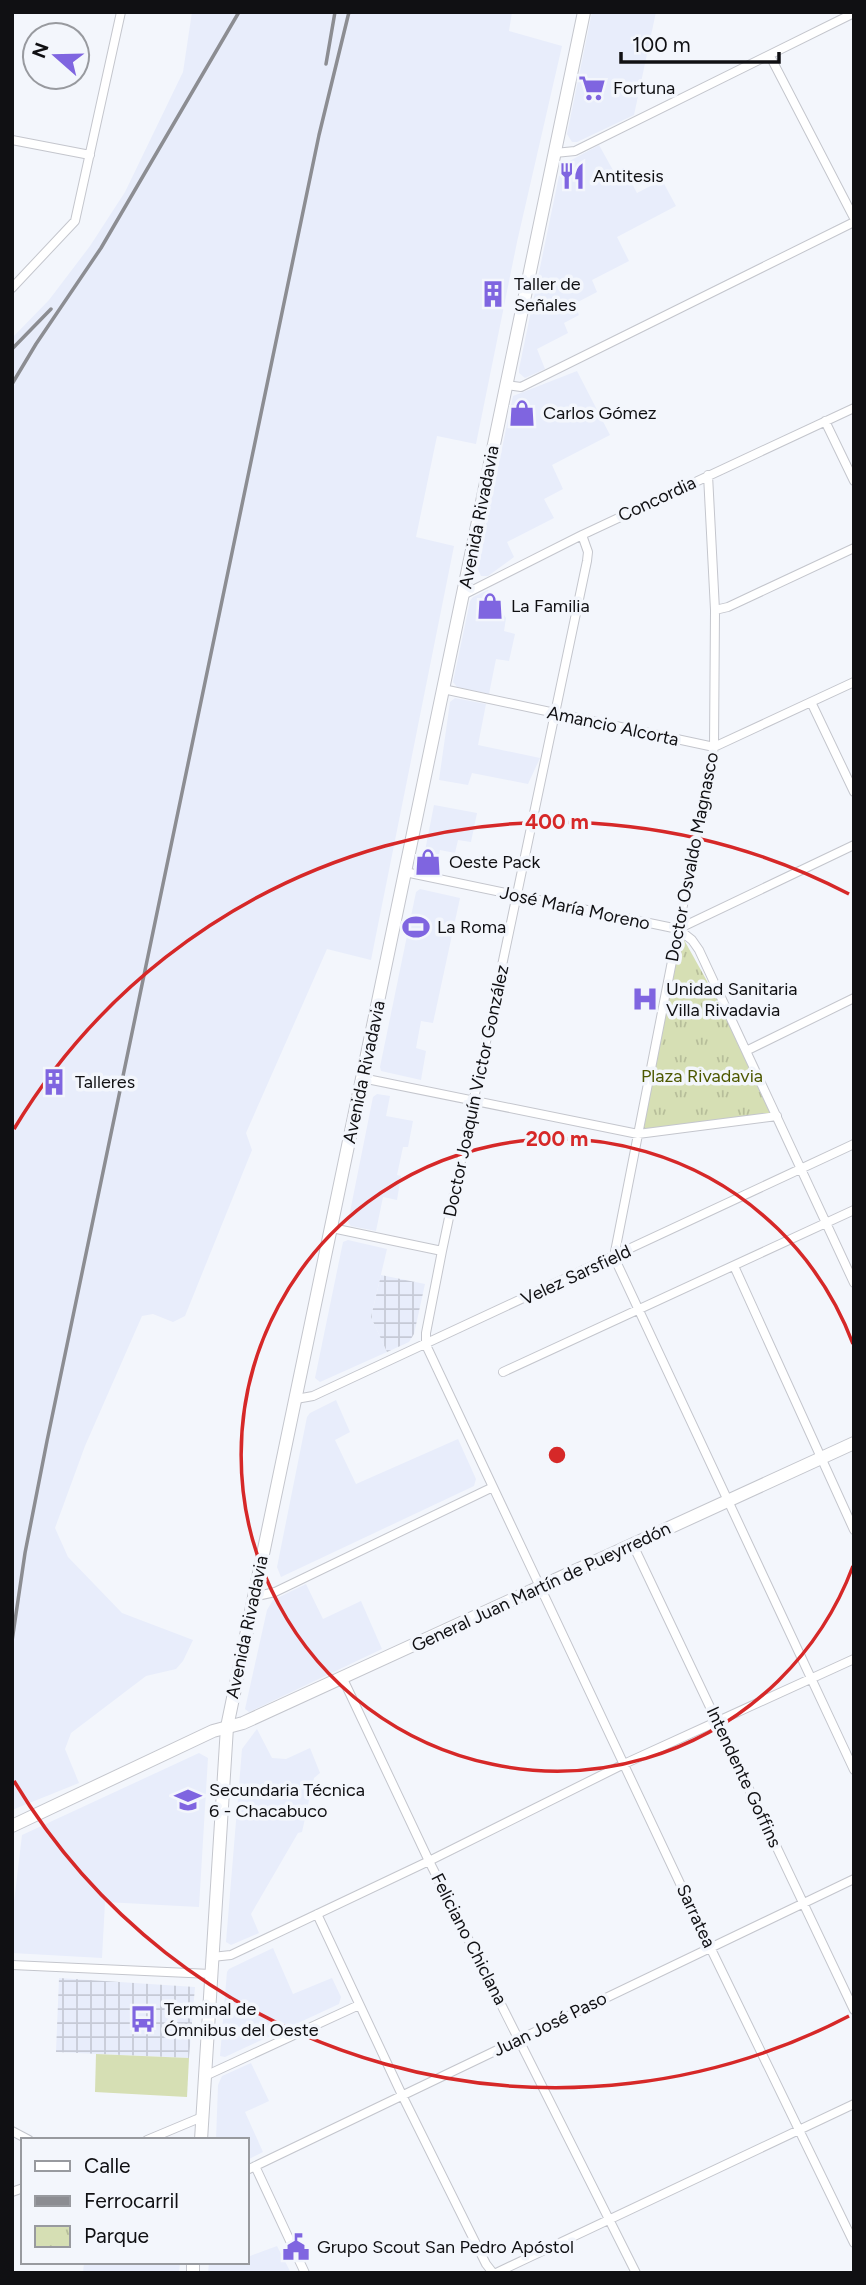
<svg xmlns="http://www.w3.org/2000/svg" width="866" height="2285" font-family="Figtree,sans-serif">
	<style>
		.built { fill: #e8edfb }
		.industrial { fill: url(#industrial-grid) }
		.green { fill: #d6dfb4 }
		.park { fill: url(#park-tufts) }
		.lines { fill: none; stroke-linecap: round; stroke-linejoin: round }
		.street-casing { stroke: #c4c6cd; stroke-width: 10 }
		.secondary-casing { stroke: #c4c6cd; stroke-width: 14 }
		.primary-casing { stroke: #c4c6cd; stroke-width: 14 }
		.street { stroke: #fff; stroke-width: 8 }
		.secondary { stroke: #fff; stroke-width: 12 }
		.primary { stroke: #fff; stroke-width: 12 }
		.rail { stroke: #8c8d92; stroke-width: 3.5 }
		.ring { fill: none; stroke: #d62828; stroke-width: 3.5 }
		.labels { text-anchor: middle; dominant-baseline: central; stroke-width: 7; stroke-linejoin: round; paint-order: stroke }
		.poi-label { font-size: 18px; fill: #101013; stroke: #f3f6fc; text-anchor: start }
		.street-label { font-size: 18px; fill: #101013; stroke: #f3f6fc }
		.park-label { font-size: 18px; fill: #4d5800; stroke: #f3f6fc }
		.centre { fill: #d62828; stroke: #f3f6fc; stroke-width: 3.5 }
		.ring-label { font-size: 21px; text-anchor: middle; font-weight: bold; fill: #d62828; stroke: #f3f6fc; stroke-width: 7; stroke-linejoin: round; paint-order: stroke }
	</style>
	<defs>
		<pattern id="industrial-grid" width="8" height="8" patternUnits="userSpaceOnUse" patternTransform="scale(1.75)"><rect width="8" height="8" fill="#e8edfb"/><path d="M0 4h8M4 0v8" fill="none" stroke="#c6cad6"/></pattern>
		<pattern id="park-tufts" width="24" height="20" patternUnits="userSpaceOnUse" patternTransform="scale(1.75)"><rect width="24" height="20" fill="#d6dfb4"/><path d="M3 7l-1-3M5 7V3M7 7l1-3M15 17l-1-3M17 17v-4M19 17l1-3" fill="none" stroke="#b7be9a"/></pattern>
	</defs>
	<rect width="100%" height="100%" fill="#f3f6fc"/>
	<path class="built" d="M192,12h320l-3,19 53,15 -45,196 -41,202 -39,-8 -21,101 38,9 -83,414 -44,-11 -81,184 6,17 -67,166 -12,6 -20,-8 -11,2 -57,130 -30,82 13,29 54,56 71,27 -10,21 -7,8 -30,7 -75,57 -6,16 14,34 -67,27v-1472l37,-38 41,-54 35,-54 58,-120z
		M592,12h64l-22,103 -57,27h-5l-5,-8z
		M599,145l15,27 9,-5 14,26 25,-13 14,26 -59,31 12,24 -37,19 5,12 -23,12 5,11 -15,8 4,10 -31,16 8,20 -20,9 -6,-5v-4l41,-198 4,-7z
		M577,371l33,64 -58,30 11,24 -19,10 10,19 -47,24 7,15 -26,19h-7l-4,-9 36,-171z
		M488,590l18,28 -2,13 11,3 -6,27 -13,-2 -7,35 -32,-7 -4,-5 17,-81 3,-4z
		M455,698l31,6 -8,41 62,13 -12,26 -56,-11 -4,12 -29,-5 11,-78z
		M434,805l43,8 -6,29 -13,-2 -3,13 -15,-3 -4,18 -12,-3 -1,-4z
		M420,889l40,9 -27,125 -12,-2 -5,27 10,3 -5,29 -40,-9 -1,-4 36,-175z
		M377,1094l13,2 -4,20 27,5 -5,26h-5l-6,28 4,1 -4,24 -14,-3 -7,34 -25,-5 -3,-4 25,-125z
		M348,1240l39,9 -16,68 16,35 -67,30 -5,-4 28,-136z
		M336,1400l14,32 -15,8 21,44 102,-45 18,40 -2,7 -193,91 -4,-10 30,-150 3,-4z
		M306,1584l17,35 38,-18 21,48 -133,63 -4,-3 22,-99 6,-10z
		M257,1729l15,29 14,1 24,-11 10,25 -6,5 -12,54 -4,1 -47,81 8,19 -28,12 -5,-3 16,-193z
		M199,1753l9,5 -9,149 -94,-5 -3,56 -90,-5v-34l10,-84z
		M273,1948l20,46 39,-16 9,19 -2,7 -114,53 -5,-1 7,-84 2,-3z
		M251,2063l18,38 -24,11 18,40 -16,8v-20h-31l2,-55 4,-9z
		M247,2243l3,13 27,-10 14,27h-83l1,-11h38z
		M84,2262h96l-1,11h-96z"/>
	<path class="industrial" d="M381,1275l44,9 -11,50 -5,8 -22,10 -16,-35z
		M59,1978l136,9 -6,71 -133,-6z"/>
	<path class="green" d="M96,2054l93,4 -2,39 -92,-5z"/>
	<path class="park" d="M678,929l68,122 31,65 -139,18z"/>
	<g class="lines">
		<defs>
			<path id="street" d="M770,56l84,162
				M12,140l78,15
				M555,153l20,-2 279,-138
				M12,288l63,-67 46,-209
				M506,385l15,2 333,-165
				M825,421l29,60
				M708,475l7,135 -1,137 -100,510 240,513
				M582,535l6,17 -1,9 -145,690 -16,82v12l284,602 144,296
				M463,595l119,-60 272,-127
				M715,610l13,-3 126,-59
				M443,689l271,58 140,-65
				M811,702l43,90
				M405,872l273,57 176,-84
				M678,929l14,11 7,10 155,333
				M746,1051l108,-53
				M362,1078l276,56 139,-18
				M332,1228l110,23
				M734,1266l120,264
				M503,1372l351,-162
				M296,1399l17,-3 541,-252
				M633,1545l221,465
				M253,1597l22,-5 218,-105
				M343,1679l86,182 207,412
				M317,1914l85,181 84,169 7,9
				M212,1957l19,-2 198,-94 195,-97 230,-105
				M12,1965l199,9
				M205,2076l154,-71
				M12,2131l17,9
				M147,2140l55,-23
				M255,2166l50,107
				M247,2170l607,-291
				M12,2192l11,-4
				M496,2273l358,-169"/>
			<path id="secondary" d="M12,1826l201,-95 30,-8 611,-280"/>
			<path id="primary" d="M201,2140l26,-413 357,-1715
				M193,2273v-11"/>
		</defs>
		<use href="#street" class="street-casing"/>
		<use href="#secondary" class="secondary-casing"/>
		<use href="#primary" class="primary-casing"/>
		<use href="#street" class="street"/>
		<use href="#secondary" class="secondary"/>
		<use href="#primary" class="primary"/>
		<path class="rail" d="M326,64l9,-52
			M12,349l39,-40
			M12,384l24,-40 65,-96 138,-236
			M12,1641l13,-88 22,-112 272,-1306 30,-123"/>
	</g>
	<g class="ring">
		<path d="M853 1566A316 316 0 1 1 853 1344"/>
		<path d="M849 2016A633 633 0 0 1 14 1781M14 1129A633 633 0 0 1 849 894"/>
	</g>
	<defs>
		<symbol id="supermarket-bare" viewBox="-9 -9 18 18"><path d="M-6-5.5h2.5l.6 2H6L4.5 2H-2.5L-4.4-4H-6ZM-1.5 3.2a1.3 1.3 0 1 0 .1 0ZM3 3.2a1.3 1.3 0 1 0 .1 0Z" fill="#7f65e0" stroke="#f3f6fc" stroke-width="2.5" paint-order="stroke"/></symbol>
		<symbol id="restaurant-bare" viewBox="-9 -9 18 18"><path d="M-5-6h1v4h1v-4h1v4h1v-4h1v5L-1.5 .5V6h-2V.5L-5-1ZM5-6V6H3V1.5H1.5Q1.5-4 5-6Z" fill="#7f65e0" stroke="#f3f6fc" stroke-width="2.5" paint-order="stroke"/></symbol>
		<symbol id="building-bare" viewBox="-9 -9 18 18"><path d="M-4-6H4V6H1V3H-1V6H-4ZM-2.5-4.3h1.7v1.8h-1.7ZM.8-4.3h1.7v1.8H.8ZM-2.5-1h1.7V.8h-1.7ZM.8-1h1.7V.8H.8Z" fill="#7f65e0" stroke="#f3f6fc" stroke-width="2.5" paint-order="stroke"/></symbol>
		<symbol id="shop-bare" viewBox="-9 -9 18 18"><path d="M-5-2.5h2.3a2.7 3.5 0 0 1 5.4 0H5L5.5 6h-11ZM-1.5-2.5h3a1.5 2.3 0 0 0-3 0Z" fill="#7f65e0" stroke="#f3f6fc" stroke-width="2.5" paint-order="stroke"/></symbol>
		<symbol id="stadium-bare" viewBox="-9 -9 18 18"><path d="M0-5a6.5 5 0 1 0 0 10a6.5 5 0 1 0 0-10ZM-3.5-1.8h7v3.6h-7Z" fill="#7f65e0" stroke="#f3f6fc" stroke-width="2.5" paint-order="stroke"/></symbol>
		<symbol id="hospital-bare" viewBox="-9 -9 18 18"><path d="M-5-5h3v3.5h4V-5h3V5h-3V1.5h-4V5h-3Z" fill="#7f65e0" stroke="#f3f6fc" stroke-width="2.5" paint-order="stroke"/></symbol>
		<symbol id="school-bare" viewBox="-9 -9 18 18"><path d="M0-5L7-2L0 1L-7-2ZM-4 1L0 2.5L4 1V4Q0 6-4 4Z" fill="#7f65e0" stroke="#f3f6fc" stroke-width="2.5" paint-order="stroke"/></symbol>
		<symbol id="bus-bare" viewBox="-9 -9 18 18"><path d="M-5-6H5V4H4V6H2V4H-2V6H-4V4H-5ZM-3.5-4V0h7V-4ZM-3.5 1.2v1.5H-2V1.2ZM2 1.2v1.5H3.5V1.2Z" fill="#7f65e0" stroke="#f3f6fc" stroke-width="2.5" paint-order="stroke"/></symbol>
		<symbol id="civic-bare" viewBox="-9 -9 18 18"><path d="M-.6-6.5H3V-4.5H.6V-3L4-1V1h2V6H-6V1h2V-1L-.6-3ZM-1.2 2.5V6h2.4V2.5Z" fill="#7f65e0" stroke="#f3f6fc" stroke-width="2.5" paint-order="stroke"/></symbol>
	</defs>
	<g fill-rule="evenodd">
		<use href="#supermarket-bare" x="573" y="69" width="38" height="38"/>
		<use href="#restaurant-bare" x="553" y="157" width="38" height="38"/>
		<use href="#building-bare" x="474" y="275" width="38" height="38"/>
		<use href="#shop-bare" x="503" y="394" width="38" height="38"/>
		<use href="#shop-bare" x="471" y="587" width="38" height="38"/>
		<use href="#shop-bare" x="409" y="843" width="38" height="38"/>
		<use href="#stadium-bare" x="397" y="908" width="38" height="38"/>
		<use href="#hospital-bare" x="626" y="980" width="38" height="38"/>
		<use href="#building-bare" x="35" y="1063" width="38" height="38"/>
		<use href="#school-bare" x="169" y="1781" width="38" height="38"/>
		<use href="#bus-bare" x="124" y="2000" width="38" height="38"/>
		<use href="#civic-bare" x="277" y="2228" width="38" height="38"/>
	</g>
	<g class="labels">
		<g class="poi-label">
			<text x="613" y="88">Fortuna</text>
			<text x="593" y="176">Antitesis</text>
			<text x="514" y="284">Taller de<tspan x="514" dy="21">Señales</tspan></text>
			<text x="543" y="413">Carlos Gómez</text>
			<text x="511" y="606">La Familia</text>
			<text x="449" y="862">Oeste Pack</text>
			<text x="437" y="927">La Roma</text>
			<text x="666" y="989">Unidad Sanitaria<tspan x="666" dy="21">Villa Rivadavia</tspan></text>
			<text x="75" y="1082">Talleres</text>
			<text x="209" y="1790">Secundaria Técnica<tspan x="209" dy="21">6 - Chacabuco</tspan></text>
			<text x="164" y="2009">Terminal de<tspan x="164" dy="21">Ómnibus del Oeste</tspan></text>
			<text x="317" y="2247">Grupo Scout San Pedro Apóstol</text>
		</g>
		<g class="street-label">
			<text transform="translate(657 499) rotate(-25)">Concordia</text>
			<text transform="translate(479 517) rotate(-79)">Avenida Rivadavia</text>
			<text transform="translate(613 726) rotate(12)">Amancio Alcorta</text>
			<text transform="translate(692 857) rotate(-79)">Doctor Osvaldo Magnasco</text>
			<text transform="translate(575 908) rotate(12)">José María Moreno</text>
			<text transform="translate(364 1072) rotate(-78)">Avenida Rivadavia</text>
			<text transform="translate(476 1091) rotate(-78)">Doctor Joaquín Victor González</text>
			<text transform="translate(576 1275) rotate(-25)">Velez Sarsfield</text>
			<text transform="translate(541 1587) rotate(-25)">General Juan Martín de Pueyrredón</text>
			<text transform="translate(247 1627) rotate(-78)">Avenida Rivadavia</text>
			<text transform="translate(744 1777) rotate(65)">Intendente Goffins</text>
			<text transform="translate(696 1916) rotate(65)">Sarratea</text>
			<text transform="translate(469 1939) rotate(63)">Feliciano Chiclana</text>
			<text transform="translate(550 2024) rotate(-26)">Juan José Paso</text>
		</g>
		<g class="park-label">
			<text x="702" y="1076">Plaza Rivadavia</text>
		</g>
	</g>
	<circle cx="557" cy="1455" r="10" class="centre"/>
	<g class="ring-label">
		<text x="557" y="829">400 m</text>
		<text x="557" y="1146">200 m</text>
	</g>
	<rect width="866" height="2285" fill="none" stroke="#101013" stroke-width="28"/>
	<rect x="21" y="2138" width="228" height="126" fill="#f3f6fc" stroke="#989a9f" stroke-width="2"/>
	<rect x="35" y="2161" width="35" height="10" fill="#ffffff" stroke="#989a9f" stroke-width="2"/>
	<text x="84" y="2173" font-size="21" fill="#101013">Calle</text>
	<rect x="35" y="2196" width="35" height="10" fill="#8c8d92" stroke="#989a9f" stroke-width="2"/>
	<text x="84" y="2208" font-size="21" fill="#101013">Ferrocarril</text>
	<rect x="35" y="2226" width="35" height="21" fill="url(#park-tufts)" stroke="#989a9f" stroke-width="2"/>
	<text x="84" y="2243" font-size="21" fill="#101013">Parque</text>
	<g transform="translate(56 56) rotate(290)"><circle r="33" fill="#f3f6fc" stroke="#989a9f" stroke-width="2"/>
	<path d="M0-5L12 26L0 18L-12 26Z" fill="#7f65e0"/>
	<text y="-10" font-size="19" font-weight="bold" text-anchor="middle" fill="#101013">N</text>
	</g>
	<path d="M621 52v10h158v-10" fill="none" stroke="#101013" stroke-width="3.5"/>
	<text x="632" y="52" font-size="21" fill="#101013" stroke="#f3f6fc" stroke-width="5" paint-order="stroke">100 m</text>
</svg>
